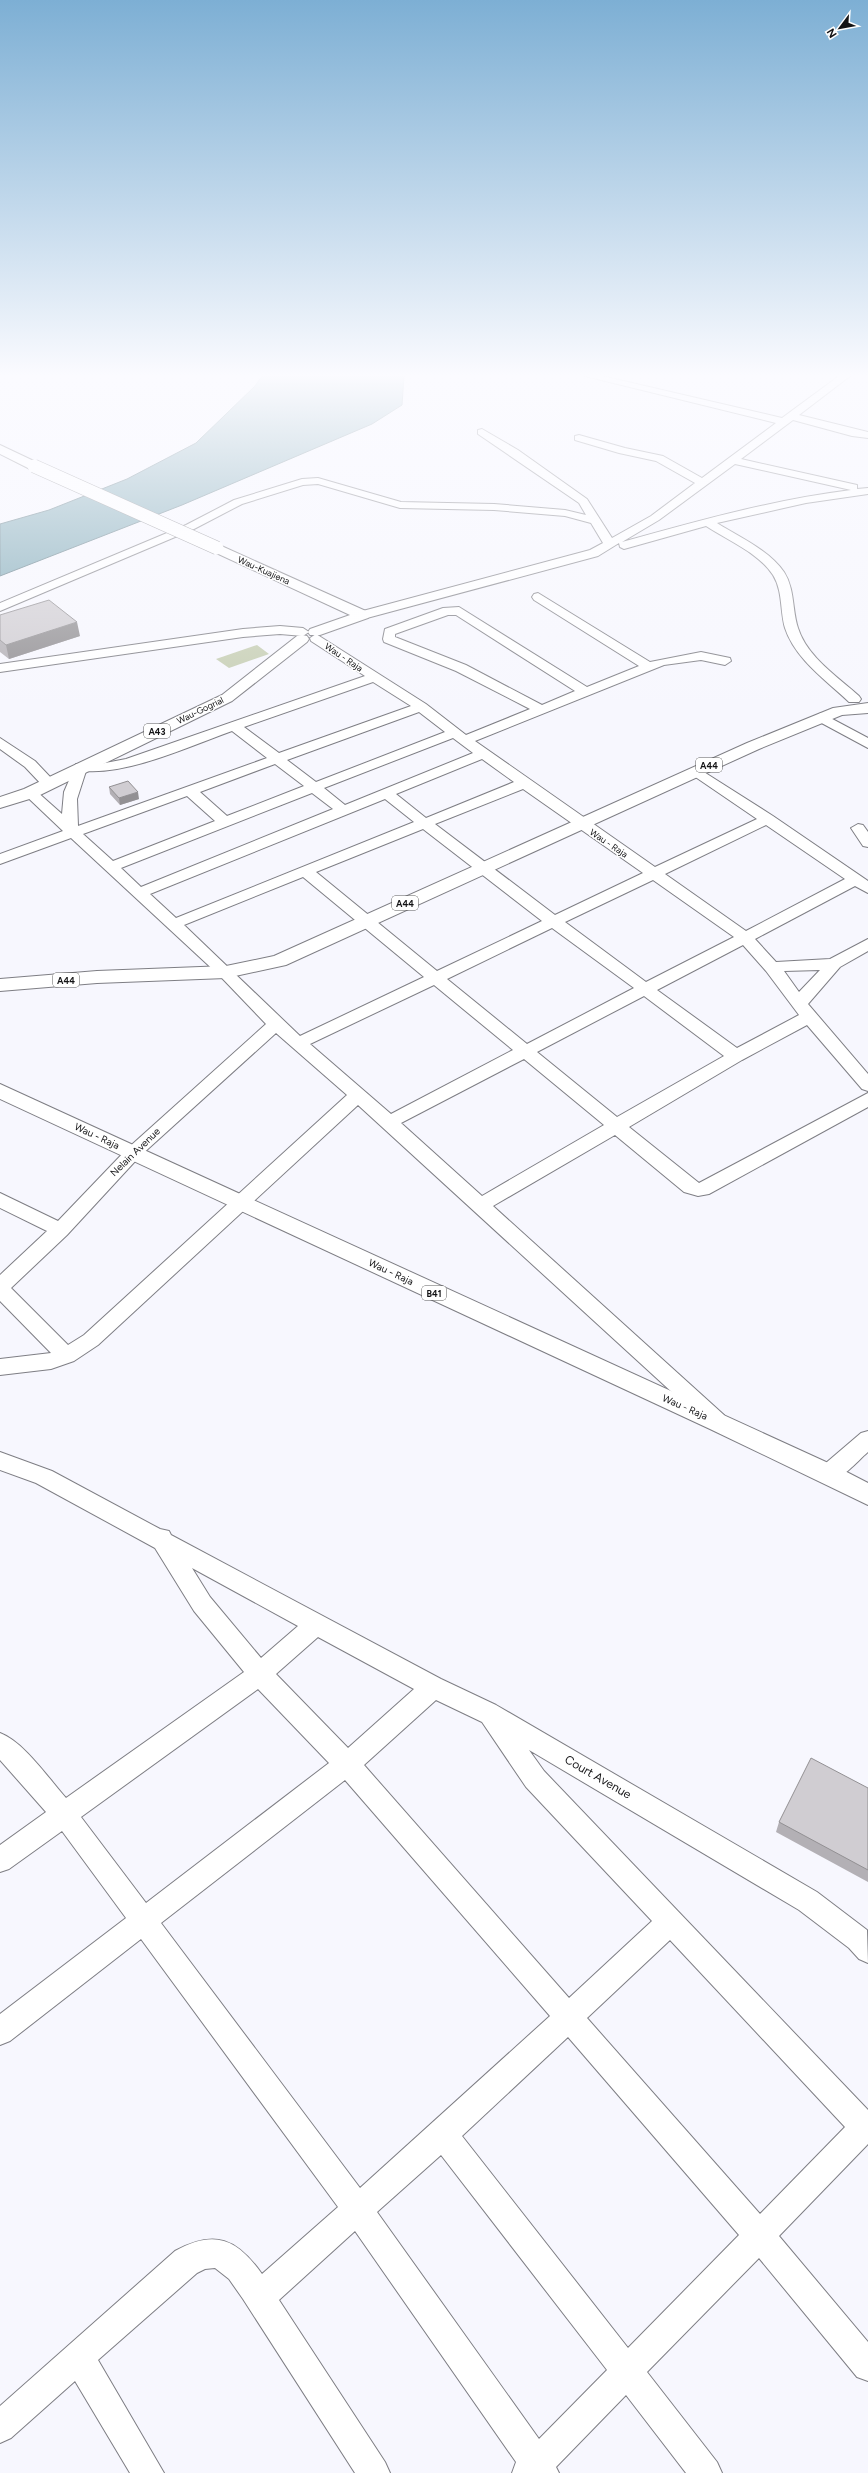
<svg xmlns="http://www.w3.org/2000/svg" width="868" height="2473" font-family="Figtree,sans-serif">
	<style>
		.green { fill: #c6ceb3 }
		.water { fill: #7ea8b6; stroke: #5e7b86 }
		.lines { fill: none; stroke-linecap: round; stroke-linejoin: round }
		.minor-casing { stroke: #7e7e84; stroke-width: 2 }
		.major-casing { stroke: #7e7e84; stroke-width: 2 }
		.minor { fill: #fff; fill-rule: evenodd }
		.major { fill: #fff; fill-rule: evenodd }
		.major-bridge-casing { stroke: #7e7e84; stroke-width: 14; stroke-linecap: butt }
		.major-bridge { stroke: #fff; stroke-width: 13 }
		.wall { fill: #b3b0b5 }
		.shaded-wall { fill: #929093 }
		.building { fill: #d0cdd2; stroke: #929093 }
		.labels { text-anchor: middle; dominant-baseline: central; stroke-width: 3; stroke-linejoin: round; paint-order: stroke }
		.far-street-label { font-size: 9px; fill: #131315; stroke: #fff }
		.shield { fill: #fff; stroke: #5a5a5b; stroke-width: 1 }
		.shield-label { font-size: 9px; font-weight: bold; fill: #131315 }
		.street-label { font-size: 10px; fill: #131315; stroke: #fff }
		.near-street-label { font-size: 12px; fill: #131315; stroke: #fff }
	</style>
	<rect width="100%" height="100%" fill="#f7f7fe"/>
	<path class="green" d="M257,645l12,9 -40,14 -13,-9z"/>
	<path class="water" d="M262,376h142l-2,29 -30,19 -190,81 -182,71v-52l49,-14 78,-31 69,-36 59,-57z"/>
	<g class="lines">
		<defs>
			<path id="minor" d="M585,376h17l180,42 57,-42h11l-51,39 69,17v6l-16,-2 -59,-16 -52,39 116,26v4l11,-1v6l-62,9 -89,20c22,14 52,27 67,49 11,17 8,38 14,56 9,29 40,49 61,68l2,3 -2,3h-10c-22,-21 -54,-43 -64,-74 -5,-17 -2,-37 -12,-53 -14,-22 -46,-35 -67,-49l-82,23 -4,-2 -1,-4 -21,13 -231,62h-8l-2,-3 2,-3 231,-62 13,-7 -12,-20 -26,-7 -71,-6 -94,-2 -82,-24 -15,1 -61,19 -48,25 -194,82v-8l186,-78 48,-25 68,-21 16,-1 83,24 93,2 71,6 21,5 -7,-12 -101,-69v-4l4,-1 36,21 69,49 25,39 39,-22 44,-33 -39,-22 -37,-8 -44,-13v-4l4,-1 46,13 38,8 39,22 74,-55zM735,464l116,26c-79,10 -154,31 -229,52l37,-22z
				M538,593l112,69 51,-10 29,6 1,3 -6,4 -24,-5 -37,5 -189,76 180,126 102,-48 -66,-45 -2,-3 7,-4 77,49 95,65v12l-13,-7 -100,53 21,23 54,-3 38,-20v12l-28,16 -32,37 60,70v17l-6,-2 -55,-64 -65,35 -113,67 70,56 169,-90v14l-159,87 -11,2 -14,-4 -69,-57 -122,71 231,209 3,6 -3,6 -7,2 -7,-2 -352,-322 -260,240 -24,16 -23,8 -51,6v-16l51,-6 -51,-52v-26l47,-44 -47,-23v-15l58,28 69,-72 139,-125 -46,-48 -149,-138 -71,26v-10l63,-23 -40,-38 7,-4 5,1 27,24 2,-22 12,-28h24l26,-5 239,-83 -54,-35 -1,-3 6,-4 110,70 40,31 64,-26 -74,-38 -72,-29 -1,-3 2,-10 58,-21 16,-1 128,80 52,-21 -105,-66 -2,-3 2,-3zM448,615h8l119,76 -33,14 -76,-40 -71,-28v-3zM373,682l38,24 -132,47 -35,-26zM419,712l26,20 -129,50 -29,-22zM232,731l35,27 -189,68 -1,-27 9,-28c44,3 104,-25 146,-40zM453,738l20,15 -128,52 -21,-17zM482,759l32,23 -88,36 -30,-24zM275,764l29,22 -77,30 -27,-24zM523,789l120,84 -88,42 -120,-91zM312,793l21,16 -192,78 -20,-19zM187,796l28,25 -102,40 -30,-27zM385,799l29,23 -238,96 -26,-24zM766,825l79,54 -99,52 -81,-57zM423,829l119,92 -105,50 -121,-99zM303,877l121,100 -124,59 -116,-111zM653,880l81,57 -88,45 -81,-60zM552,928l82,60 -107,56 -80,-65zM743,945l23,26 33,44 -62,33 -80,-58zM820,970l-21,22 -15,-21zM434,985l79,65 -122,64 -81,-70zM644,996l80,60 -107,61 -80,-65zM276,1033l71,62 -263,240 -16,10 -57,-57 56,-53 72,-78zM524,1059l80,66 -122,71 -81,-73z
				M280,626l23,2 6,4 -6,4 -23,-2 -37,3 -243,35v-8l243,-35z
				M821,713l47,25v10l-52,-28 -2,-3z
				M0,738l35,23 18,19 2,3 -2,3h-10l-18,-19 -25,-18z
				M858,824l5,1 5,7v15l-5,-1 -12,-18z
				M868,1431v21c-13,11 -30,34 -48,28l-3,-6 3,-6 41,-35z
				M0,1452l52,19 108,58 9,2 2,4 270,144 55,26 321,187 50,38 1,33 -9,-4 -10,-11 -50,-38 -270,-160 15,21 324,339v34l-89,92 89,106v39l-11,-4 -98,-119 -112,114 70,90 5,11h-36l-60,-78 -70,72 3,6h-47l4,-11 -161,-231 -76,69 106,162 5,11h-35l-112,-174 -14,-20 -14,-11 -10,1 -8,4 -99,87 66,113h-34l-55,-92 -64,57 -11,5v-37l175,-155c40,-22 62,-12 87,23l76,-67 -197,-268 -131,102 -10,4v-31l126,-96 -64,-87 -53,38 -9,3v-27l46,-33 -46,-52v-27c24,9 49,46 66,65l178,-126 -50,-61 -39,-63 -119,-65 -36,-13zM192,1568l106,58 -37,32 -51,-61zM318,1637l96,52 -66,59 -72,-74zM258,1689l71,74 -183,140 -65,-86zM436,1700l46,22 44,65 126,134 -83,77 -205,-233zM345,1780l205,236 -190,172 -199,-265zM670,1940l175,187 -85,87 -173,-196zM568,2037l171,198 -111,113 -166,-212zM441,2155l166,215 -68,69 -162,-227z"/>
			<path id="major" d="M0,445l38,18 2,3 -2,3h-8l-30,-15z
				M217,544l151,68 2,3 -2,3 -48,17h-10l-2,-3 2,-3 40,-14 -138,-64 -2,-3z
				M302,635l5,1 2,3 -2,3 -75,59 -196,96 -36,11v-11l24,-8 198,-94 75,-59z
				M868,703v10l-26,2 -83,34 -473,216 -60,13 -129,5 -97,8v-12l97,-8 129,-5 48,-10 473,-213 86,-35z
				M0,1084l837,383 31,16v22l-158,-76 -710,-330z"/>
		</defs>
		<use href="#minor" class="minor-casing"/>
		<use href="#major" class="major-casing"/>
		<use href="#minor" class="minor"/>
		<use href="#major" class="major"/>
		<defs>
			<path id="major-bridge" d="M34,466l183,82"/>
		</defs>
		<use href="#major-bridge" class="major-bridge-casing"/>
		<use href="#major-bridge" class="major-bridge"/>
	</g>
	<path class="wall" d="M0,615l80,21 -71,23 -9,-7z
		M109,787l30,12 -19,6 -10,-11z
		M868,1788v94l-92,-50 3,-10z"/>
	<path class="shaded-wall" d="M77,622l3,14 -71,23 -3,-14z
		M138,792l1,7 -19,6 -1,-7z"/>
	<path class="building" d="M49,600l28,22 -71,23 -6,-5v-25z
		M128,781l10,11 -19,6 -10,-11z
		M811,1758l57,30v82l-89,-48z"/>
	<linearGradient id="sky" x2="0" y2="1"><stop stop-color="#7dafd4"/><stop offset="0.52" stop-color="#fbfbff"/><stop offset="1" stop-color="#fbfbff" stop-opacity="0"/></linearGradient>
	<rect width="868" height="722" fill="url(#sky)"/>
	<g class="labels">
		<g class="far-street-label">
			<text transform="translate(264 570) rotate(24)">Wau-Kuajiena</text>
			<text transform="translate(344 657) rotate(34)">Wau - Raja</text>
			<text transform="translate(200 710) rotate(-26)">Wau-Gogrial</text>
			<text transform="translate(609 843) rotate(34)">Wau - Raja</text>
		</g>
		<g class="shield">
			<rect x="144" y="724" width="26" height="14" rx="3"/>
			<rect x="696" y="758" width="26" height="14" rx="3"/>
			<rect x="392" y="896" width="26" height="14" rx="3"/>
			<rect x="53" y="973" width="26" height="14" rx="3"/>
			<rect x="422" y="1286" width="24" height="14" rx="3"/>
		</g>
		<g class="shield-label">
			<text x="157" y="731">A43</text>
			<text x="709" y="765">A44</text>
			<text x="405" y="903">A44</text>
			<text x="66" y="980">A44</text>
			<text x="434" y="1293">B41</text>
		</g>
		<g class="street-label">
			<text transform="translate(97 1136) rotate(25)">Wau - Raja</text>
			<text transform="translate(135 1152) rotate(-44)">Nelain Avenue</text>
			<text transform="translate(391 1272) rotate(25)">Wau - Raja</text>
			<text transform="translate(685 1407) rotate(24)">Wau - Raja</text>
		</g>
		<g class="near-street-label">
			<text transform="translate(598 1777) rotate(30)">Court Avenue</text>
		</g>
	</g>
	<g transform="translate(840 28) rotate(238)" stroke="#ffffff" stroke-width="3" paint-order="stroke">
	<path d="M0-3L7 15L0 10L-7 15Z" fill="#131315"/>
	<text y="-6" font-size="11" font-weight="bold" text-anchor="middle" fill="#131315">N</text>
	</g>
</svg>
